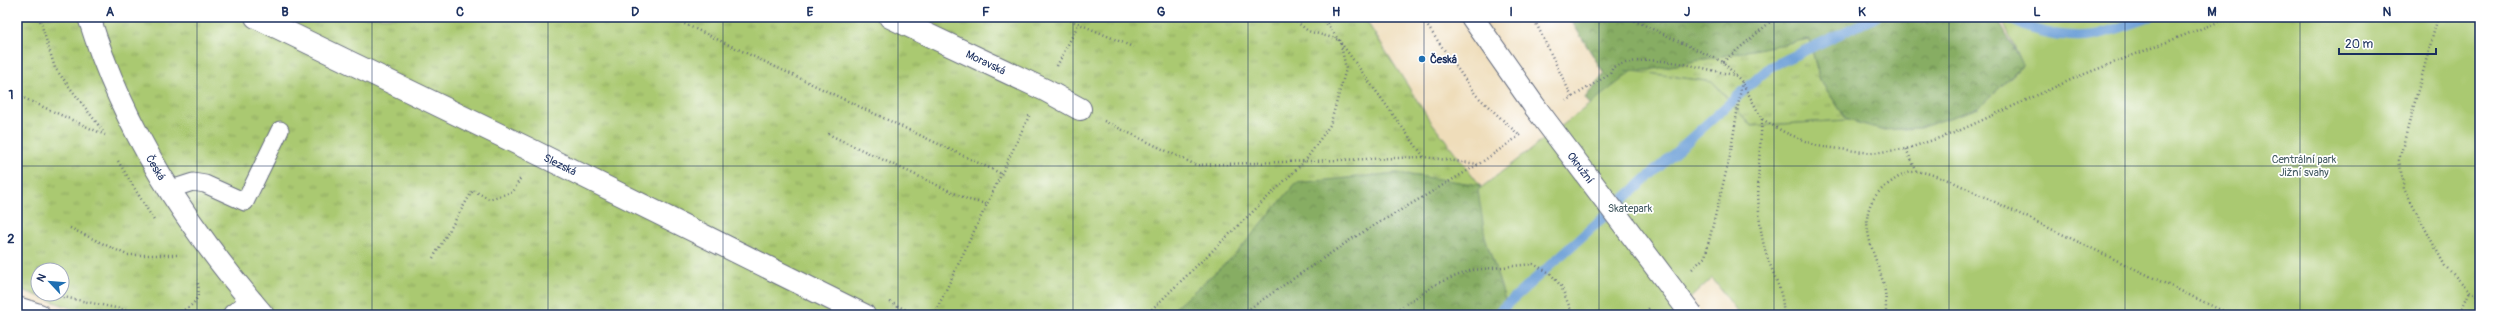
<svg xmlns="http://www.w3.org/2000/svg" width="2497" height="332" font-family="Pangolin,sans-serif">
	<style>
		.grass { fill: url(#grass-tufts); stroke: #627c68; fill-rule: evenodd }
		.forest { fill: url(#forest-crowns); stroke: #516e60 }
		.park { fill: #aac971; stroke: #627c68 }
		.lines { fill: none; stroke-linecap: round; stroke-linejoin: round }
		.stream { stroke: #6b9ed6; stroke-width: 10 }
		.service-casing { stroke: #656c7e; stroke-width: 19 }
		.minor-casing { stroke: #656c7e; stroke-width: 24 }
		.tertiary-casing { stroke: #656c7e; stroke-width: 24 }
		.path { stroke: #656c7e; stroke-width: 2.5; stroke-dasharray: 1 3; stroke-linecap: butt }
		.service { stroke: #fff; stroke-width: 17 }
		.minor { stroke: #fff; stroke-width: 22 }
		.tertiary { stroke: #fff; stroke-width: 22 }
		.tertiary-bridge-casing { stroke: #656c7e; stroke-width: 24; stroke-linecap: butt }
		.tertiary-bridge { stroke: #fff; stroke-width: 22 }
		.grid { fill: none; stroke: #1b2f5e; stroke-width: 1; stroke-opacity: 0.55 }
		.poi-dot { fill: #1f6fb2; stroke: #fff; stroke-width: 1.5 }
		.labels { text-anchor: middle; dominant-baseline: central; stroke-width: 3.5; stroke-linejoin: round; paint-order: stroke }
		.poi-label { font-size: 11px; font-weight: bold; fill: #1b2f5e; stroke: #fff; text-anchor: start }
		.street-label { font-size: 11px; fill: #1b2f5e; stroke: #fff }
		.park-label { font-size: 11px; fill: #465d64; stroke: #fff }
		.neatline { fill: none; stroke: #1b2f5e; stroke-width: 1.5 }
		.grid-label { font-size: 13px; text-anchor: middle; font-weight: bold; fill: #1b2f5e }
	</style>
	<defs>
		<pattern id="grass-tufts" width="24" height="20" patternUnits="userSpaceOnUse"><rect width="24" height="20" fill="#aac971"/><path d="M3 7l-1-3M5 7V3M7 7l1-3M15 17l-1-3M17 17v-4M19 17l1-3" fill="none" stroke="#8aa460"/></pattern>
		<pattern id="forest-crowns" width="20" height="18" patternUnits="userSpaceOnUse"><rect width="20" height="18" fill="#87ad63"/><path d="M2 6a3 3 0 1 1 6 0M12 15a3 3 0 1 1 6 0" fill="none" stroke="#6e8d55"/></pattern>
	</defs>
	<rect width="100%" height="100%" fill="#fff"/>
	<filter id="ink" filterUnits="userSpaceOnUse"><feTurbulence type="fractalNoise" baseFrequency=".025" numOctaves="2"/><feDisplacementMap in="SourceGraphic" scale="8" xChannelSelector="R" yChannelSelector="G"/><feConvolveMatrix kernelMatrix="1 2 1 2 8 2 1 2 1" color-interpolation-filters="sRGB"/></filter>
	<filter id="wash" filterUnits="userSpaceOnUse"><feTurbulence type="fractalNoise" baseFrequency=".012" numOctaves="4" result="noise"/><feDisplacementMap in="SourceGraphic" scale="16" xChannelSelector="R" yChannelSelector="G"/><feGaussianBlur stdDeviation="0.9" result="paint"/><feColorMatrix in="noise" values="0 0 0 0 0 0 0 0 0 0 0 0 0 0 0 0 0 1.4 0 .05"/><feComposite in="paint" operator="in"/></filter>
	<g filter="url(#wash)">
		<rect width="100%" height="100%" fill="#efddba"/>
		<path class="grass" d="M17,17h1347l63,99 53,69 9,130h-1400l-72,-27zM38,270h24v24h-24z
			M1569,17h234l17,63 27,40 -96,6 -38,-44 -80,-11 -30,1z"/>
		<path class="forest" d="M1569,17h428l26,47 -44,44 -59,20 -36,2 -37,-10 -27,-40 -11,-41 -159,31 -25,1 88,11 38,44 -31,144 -135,-172 19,-25z
			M1397,173l83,12 5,51 25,79h-343l67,-59 62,-73z"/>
		<path class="park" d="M2001,17h479v298h-740l-28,-37 -40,37h-162l-25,-79 -7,-46 155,-119 80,11 38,44 96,-6 37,10 36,-2 59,-20 44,-43z"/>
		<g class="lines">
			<path class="stream" d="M2008,17c22,15 59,22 86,18 19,-4 38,-12 56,-18
				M1495,315l275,-248 106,-50"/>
		</g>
	</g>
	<g filter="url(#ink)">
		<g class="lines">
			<defs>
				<path id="service" d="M168,190l25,-8 12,2 40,18 35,-72"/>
				<g id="minor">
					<path id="s1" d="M89,17c35,114 97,208 174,298"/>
					<path id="s2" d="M256,17l277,134 331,164"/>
					<path id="s3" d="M890,17l155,73 35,19"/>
					<path d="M17,308l22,7"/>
					<path d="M234,315l18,-13"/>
				</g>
				<path id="tertiary" d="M1472,17l63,90"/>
			</defs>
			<use href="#service" class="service-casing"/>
			<use href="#minor" class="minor-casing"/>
			<use href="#tertiary" class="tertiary-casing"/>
			<path class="path" d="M39,17l16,51 48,63
				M670,17l332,157
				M1063,17l70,30
				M1322,17l102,140
				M1421,17l55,78 44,41
				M1533,17l39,80
				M1627,17l96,45 19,20 20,37 22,13 33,14 54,7 35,-4 48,-16 123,-56 154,-60
				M2438,17l-39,143 5,29 41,77 25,25 10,5
				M1723,62l53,-45
				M1057,66l25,-49
				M17,95l88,40
				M1566,101l44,-27 3,-7c40,-16 85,1 125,9
				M1762,119c-3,44 -8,88 3,131 6,22 20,42 18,65
				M1104,121l92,44 228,-8 54,7
				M828,134l141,66 18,4
				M1906,149l10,21
				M118,161l37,61
				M70,228l57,27h53
				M433,258l40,-68 16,9 24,-7 8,-15
				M1692,269l13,-12 25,-101 12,-74
				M59,296l90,19
				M890,302l26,13
				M169,315c18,-4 35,-13 28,-35
				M921,315l13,-4
				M934,315l96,-201
				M1146,315l159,-154 25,-36 16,-56 -6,-29 -32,-9 -17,-14
				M1240,315l113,-77 126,-74 43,-30
				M1389,315l49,-32 34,-13 61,-6 17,9 11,13 9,22v7
				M1643,315l8,-9
				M1886,315c0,-10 0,-23 -3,-33 -10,-35 -32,-71 4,-97 27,-21 35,-13 64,-4l280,134
				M2459,315l11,-24"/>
			<use href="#service" class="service"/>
			<use href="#minor" class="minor"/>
			<use href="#tertiary" class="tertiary"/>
			<defs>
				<g id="tertiary-bridge">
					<path id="s4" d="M1535,107l157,208"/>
				</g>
			</defs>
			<use href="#tertiary-bridge" class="tertiary-bridge-casing"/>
			<use href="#tertiary-bridge" class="tertiary-bridge"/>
		</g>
	</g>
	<path class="grid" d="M197,17v298M372,17v298M548,17v298M723,17v298M898,17v298M1073,17v298M1248,17v298M1424,17v298M1599,17v298M1774,17v298M1949,17v298M2125,17v298M2300,17v298M17,166h2463"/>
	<circle class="poi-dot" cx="1422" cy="59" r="4"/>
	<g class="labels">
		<g class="poi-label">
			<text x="1430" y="59">Česká</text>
		</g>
		<g class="street-label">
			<text stroke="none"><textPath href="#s3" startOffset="106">Moravská</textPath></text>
			<text stroke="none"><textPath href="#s2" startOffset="338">Slezská</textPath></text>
			<text stroke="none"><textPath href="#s4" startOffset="76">Okružní</textPath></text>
			<text stroke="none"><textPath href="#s1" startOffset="165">Česká</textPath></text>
		</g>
		<g class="park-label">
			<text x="2304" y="159">Centrální park<tspan x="2304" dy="13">Jižní svahy</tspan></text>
			<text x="1630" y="208">Skatepark</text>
		</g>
	</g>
	<rect width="2497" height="332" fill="none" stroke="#fff" stroke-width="44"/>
	<g transform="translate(50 282) rotate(296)"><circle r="19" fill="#ffffff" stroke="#a4acbf"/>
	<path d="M0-3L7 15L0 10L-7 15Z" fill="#1f6fb2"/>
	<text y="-6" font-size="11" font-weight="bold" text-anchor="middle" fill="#1b2f5e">N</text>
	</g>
	<path d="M2339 48v6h97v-6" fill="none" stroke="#1b2f5e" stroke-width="2"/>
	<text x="2345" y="48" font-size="12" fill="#1b2f5e" stroke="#ffffff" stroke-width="3" paint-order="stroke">20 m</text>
	<rect x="22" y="22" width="2453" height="288" class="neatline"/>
	<g class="grid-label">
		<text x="110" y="16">A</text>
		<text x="285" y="16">B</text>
		<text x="460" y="16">C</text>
		<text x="635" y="16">D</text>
		<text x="810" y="16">E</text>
		<text x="986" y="16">F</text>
		<text x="1161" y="16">G</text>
		<text x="1336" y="16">H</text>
		<text x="1511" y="16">I</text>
		<text x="1687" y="16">J</text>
		<text x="1862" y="16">K</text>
		<text x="2037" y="16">L</text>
		<text x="2212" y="16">M</text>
		<text x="2387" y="16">N</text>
		<text x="11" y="99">1</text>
		<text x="11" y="243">2</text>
	</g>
</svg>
